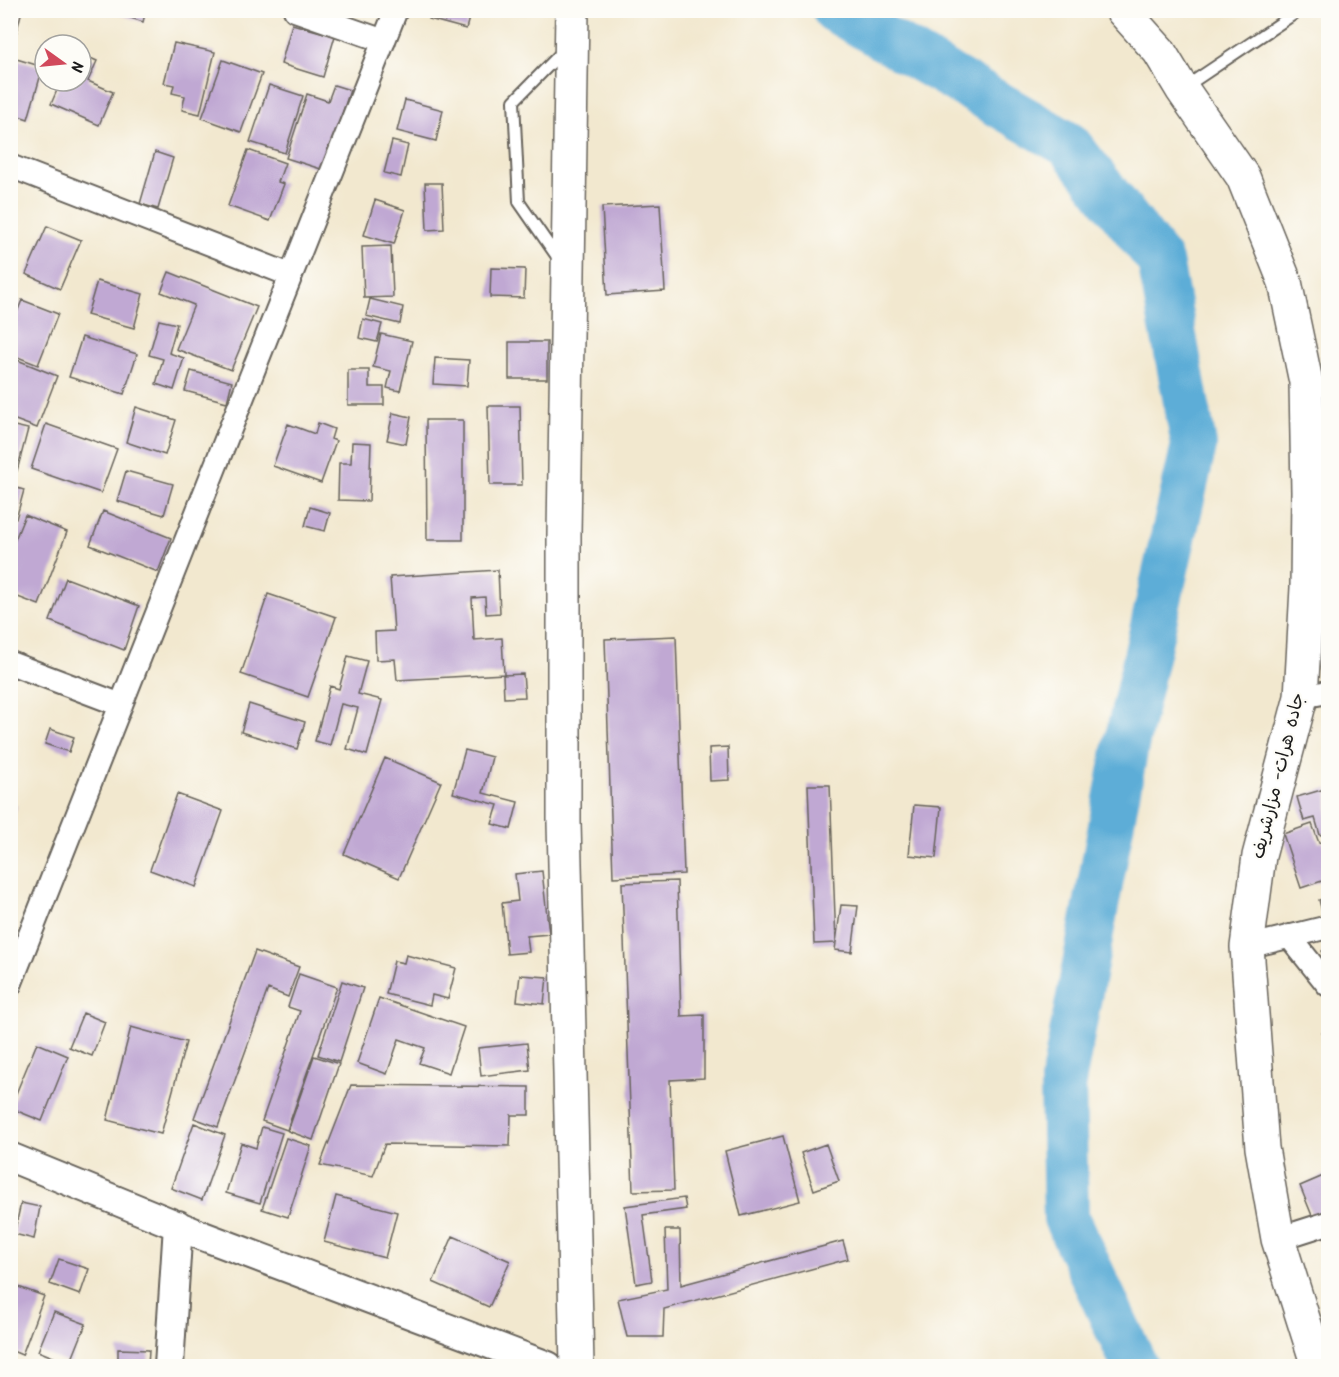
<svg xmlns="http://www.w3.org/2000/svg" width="1339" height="1377" font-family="Kalam,'Playpen Sans Arabic',sans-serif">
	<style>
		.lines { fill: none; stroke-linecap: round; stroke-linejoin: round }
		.river { stroke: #5dadd7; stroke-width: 46 }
		.building { fill: #c0a8d3 }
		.service-casing { stroke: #67635b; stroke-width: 14 }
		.minor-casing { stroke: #67635b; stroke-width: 26 }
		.tertiary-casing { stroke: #67635b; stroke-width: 32 }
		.primary-casing { stroke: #67635b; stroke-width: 36 }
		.trunk-casing { stroke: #67635b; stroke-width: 36 }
		.service { stroke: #fff; stroke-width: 10 }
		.minor { stroke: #fff; stroke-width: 22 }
		.tertiary { stroke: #fff; stroke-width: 28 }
		.primary { stroke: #fff; stroke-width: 33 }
		.trunk { stroke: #fff; stroke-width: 33 }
		.labels { text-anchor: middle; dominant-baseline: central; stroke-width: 4.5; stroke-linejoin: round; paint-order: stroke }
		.street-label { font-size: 18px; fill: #1c1c1c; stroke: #fdfcf7 }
	</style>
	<rect width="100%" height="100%" fill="#fdfcf7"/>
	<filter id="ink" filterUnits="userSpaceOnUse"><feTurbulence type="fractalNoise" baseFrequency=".0167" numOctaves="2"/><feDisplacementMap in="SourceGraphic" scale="12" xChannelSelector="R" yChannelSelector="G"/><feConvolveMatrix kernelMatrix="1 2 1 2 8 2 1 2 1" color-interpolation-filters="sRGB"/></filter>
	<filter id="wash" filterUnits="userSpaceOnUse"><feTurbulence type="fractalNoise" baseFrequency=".008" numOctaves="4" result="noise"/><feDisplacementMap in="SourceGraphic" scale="24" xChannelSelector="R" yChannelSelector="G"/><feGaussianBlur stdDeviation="1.35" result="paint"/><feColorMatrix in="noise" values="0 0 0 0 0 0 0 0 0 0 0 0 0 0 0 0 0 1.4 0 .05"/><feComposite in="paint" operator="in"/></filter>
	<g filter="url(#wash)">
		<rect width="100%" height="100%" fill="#f2e8cf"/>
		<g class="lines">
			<path class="river" d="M835,10l234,135 91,116 34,184 -67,296 -64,341 3,136 69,148"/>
		</g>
		<g id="blocks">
			<path class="building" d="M10,10h12l-7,28 -5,-1z
				M107,10h39l-3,12z
				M432,10h39l-5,19 -37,-10z
				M292,24l43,12 -12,41 -42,-13z
				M174,43l41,9 -15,62 -18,-4 3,-14 -13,-3 2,-8 -10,-2z
				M81,54l16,7 -9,20 25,11 -14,33 -48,-21 10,-23h20z
				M10,57l33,10 -15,52 -18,-6z
				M223,60l39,14 -21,58 -39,-14z
				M269,85l34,11 -18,57 -35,-11z
				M334,85l16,5 -26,80 -38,-12 21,-64 21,7z
				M405,100l38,10 -7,31 -39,-10z
				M392,141l16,4 -7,32 -17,-4z
				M248,150l37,13 -7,19 6,2 -14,37 -42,-15z
				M155,152l18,6 -15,51 -18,-5z
				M425,183h17l2,46 -17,1z
				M375,200l30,10 -11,34 -30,-9z
				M660,204l5,87 -58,4 -5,-88z
				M47,226l34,14 -21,49 -34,-15z
				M391,246l2,51 -29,1 -2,-51z
				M491,268l34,1 -1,29 -34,-1z
				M169,272l88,35 -26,63 -55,-21 18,-44 -33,-13z
				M97,281l46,13 -9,34 -47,-13z
				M370,299l33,8 -3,17 -34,-8z
				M22,300l36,14 -20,51 -28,-11v-24z
				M363,319l19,5 -5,18 -18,-4z
				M159,320l18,4 -8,29 15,5 -10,32 -18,-6 7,-25 -14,-4z
				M381,334l31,7 -12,50 -13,-3 4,-17 -18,-4z
				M82,337l55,17 -13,40 -55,-17z
				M509,342h38v37h-38z
				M10,357l47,19 -20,52 -27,-10z
				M435,358l34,2 -2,26 -34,-2z
				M348,370h21v17h15v18h-36z
				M191,371l41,11 -5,20 -42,-11z
				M488,406h32l2,79h-32z
				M136,407l40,13 -11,35 -39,-13z
				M393,413l18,4 -5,27 -19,-4z
				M426,420h37v120h-36z
				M318,423l16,6 -3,10 5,2 -15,42 -48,-17 15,-42 27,10z
				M46,424l71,25 -16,44 -70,-24z
				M10,425l18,4 -11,42 -7,-1z
				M352,442l19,1 -2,58 -31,-1 1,-37h12z
				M126,471l47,13 -9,31 -47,-14z
				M10,486l14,4 -8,29 -6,-1z
				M310,507l20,6 -5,18 -20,-5z
				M103,511l68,27 -13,34 -68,-27z
				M25,515l42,17 -28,73 -29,-11v-42z
				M498,570l2,43 -14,1 -1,-17 -13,1 2,42 28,-2 2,36 -107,6 -2,-21 -19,1 -1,-28 19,-1 -4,-54z
				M66,578l73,28 -15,44 -74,-29z
				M268,594l68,23 -28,80 -67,-23z
				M676,636l8,238 -71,3 -8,-238z
				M348,656l19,5 -9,33 24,6 -15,55 -20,-6 11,-41 -17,-4 -11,41 -15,-4 15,-55 9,3z
				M523,674l2,23 -21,1 -1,-23z
				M249,704l56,18 -8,27 -56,-17z
				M50,729l24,8 -5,15 -24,-8z
				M728,747l1,33 -19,1 -1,-33z
				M465,750l27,7 -9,36 35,9 -7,27 -19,-5 6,-19 -45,-12z
				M385,758l56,24 -42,96 -55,-24z
				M808,785h22l6,158 -22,1z
				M1328,788v45l-8,2 -5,-17 -11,3 -7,-24z
				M177,794l46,17 -27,76 -46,-17z
				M10,803l7,3 -6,17h-1z
				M914,805l27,2 -5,51 -27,-3z
				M1312,824l7,19 4,-2 5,15v23l-27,9 -18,-54z
				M542,871l7,63 -22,2 2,16 -22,2 -5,-51 16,-2 -3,-27z
				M677,881l4,135 23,-1v63l-34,2 4,110 -41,1 -11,-308z
				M1328,897v24l-3,1 -6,-22z
				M841,905l17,1 -6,46 -17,-2z
				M1328,947v16l-6,-12z
				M255,951l44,16 -11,30 -20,-8 -50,138 -24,-9z
				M406,955l50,13 -8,31 -16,-4 -2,10 -44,-11 8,-33 10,2z
				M299,974l38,13 -50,143 -25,-9 38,-110 -12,-4z
				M520,975l27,2 -3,27 -27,-3z
				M342,981l21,7 -24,74 -21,-7z
				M379,998l85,29 -15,46 -30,-10 6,-15 -26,-9 -12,35 -30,-11z
				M83,1013l22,9 -13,34 -23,-9z
				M131,1027l55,15 -25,92 -54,-14z
				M1328,1030v16l-6,-13z
				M37,1043l31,13 -26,65 -32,-13z
				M527,1043l3,27 -49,6 -3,-28z
				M314,1056l25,8 -26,76 -25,-9z
				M351,1085l178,2v28h-18l-1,31 -125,-2 -12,32 -53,-11z
				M194,1123l31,12 -23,65 -31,-12z
				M262,1127l20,6 -22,70 -34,-10 15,-50 15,5z
				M783,1136l17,65 -59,15 -16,-65z
				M286,1138l25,8 -23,71 -26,-8z
				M826,1144l13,37 -25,9 -13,-37z
				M1328,1174v38l-15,6 -13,-32z
				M336,1196l61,16 -12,46 -61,-16z
				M684,1198l2,11 -43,6 9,66 -16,3 -11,-78z
				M21,1203l19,4 -6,32 -20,-5z
				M665,1230h15l1,55 162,-44 5,18 -184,50 -1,28h-36l-9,-38 49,-10z
				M453,1236l57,25 -21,46 -56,-25z
				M59,1259l30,10 -9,26 -30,-11z
				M10,1284l34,12 -22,59 -12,-5z
				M54,1312l32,12 -16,40 -32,-13z
				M118,1349l31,1 -1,16h-30z
				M10,1361l18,5h-18z"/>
		</g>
	</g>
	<g filter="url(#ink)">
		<use href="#blocks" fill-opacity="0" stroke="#67635b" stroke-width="1.5"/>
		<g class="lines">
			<defs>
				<path id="service" d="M1185,87l115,-77
					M560,261l-41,-59 -5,-101 51,-52"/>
				<path id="minor" d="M295,10l89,31
					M10,166l280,109
					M10,663l111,42
					M1301,697l27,-5
					M1289,936l39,49
					M1247,947l81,-20
					M10,985l386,-975
					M1278,1239l50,-16"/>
				<path id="tertiary" d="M10,1157l193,79 345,130
					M169,1366l9,-141"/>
				<path id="primary" d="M572,10l-8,525v287l13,544"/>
				<path id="trunk" d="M1122,10l37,41 23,38 61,88 42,105 21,100 2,110 -1,96 -6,109 -42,159 -12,91 15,201 16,91 40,127"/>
			</defs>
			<use href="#service" class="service-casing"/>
			<use href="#minor" class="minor-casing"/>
			<use href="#tertiary" class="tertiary-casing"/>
			<use href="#primary" class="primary-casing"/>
			<use href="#trunk" class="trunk-casing"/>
			<use href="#service" class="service"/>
			<use href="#minor" class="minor"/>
			<use href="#tertiary" class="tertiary"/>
			<use href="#primary" class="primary"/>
			<use href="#trunk" class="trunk"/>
		</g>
	</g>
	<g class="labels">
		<g class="street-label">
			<text transform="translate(1279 776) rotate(-76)">جاده هرات- مزارشریف</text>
		</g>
	</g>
	<rect width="1339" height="1377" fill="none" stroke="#fdfcf7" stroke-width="36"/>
	<g transform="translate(63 63) rotate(105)"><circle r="28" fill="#fdfcf7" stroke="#a3a29f" stroke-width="1.5"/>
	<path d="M0-4.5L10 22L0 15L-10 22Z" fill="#d1495b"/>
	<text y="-9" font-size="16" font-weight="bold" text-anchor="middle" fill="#1c1c1c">N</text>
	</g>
</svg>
